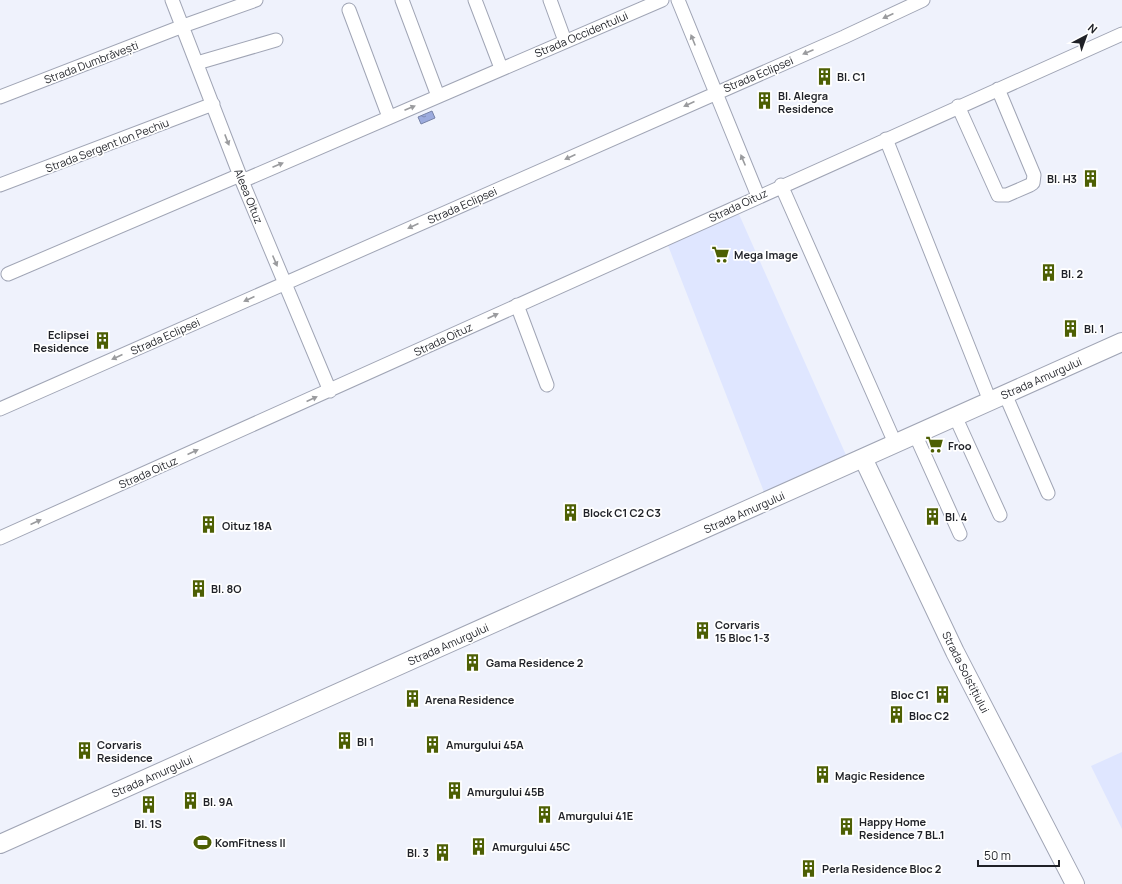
<svg xmlns="http://www.w3.org/2000/svg" width="1122" height="884" font-family="Manrope,sans-serif">
	<style>
		.built { fill: #dfe6ff }
		.water { fill: url(#water-ripples); stroke: #7682a7 }
		.lines { fill: none; stroke-linecap: round; stroke-linejoin: round }
		.street-casing { stroke: #a0a5b5; stroke-width: 15 }
		.secondary-casing { stroke: #a0a5b5; stroke-width: 20 }
		.street { stroke: #fff; stroke-width: 13 }
		.secondary { stroke: #fff; stroke-width: 18 }
		.oneway { fill: #9a9b9e }
		.labels { text-anchor: middle; dominant-baseline: central; stroke-width: 3.5; stroke-linejoin: round; paint-order: stroke }
		.street-label { font-size: 11px; fill: #1f2127; stroke: #fff }
		.poi-label { font-size: 11px; font-weight: bold; fill: #1f2127; stroke: #fff; text-anchor: start }
	</style>
	<defs>
		<pattern id="water-ripples" width="26" height="14" patternUnits="userSpaceOnUse"><rect width="26" height="14" fill="#9cabde"/><path d="M2 4q2-2 4 0t4 0M15 11q2-2 4 0t4 0" fill="none" stroke="#7f8bb4"/></pattern>
	</defs>
	<rect width="100%" height="100%" fill="#eff2fc"/>
	<path class="built" d="M738,212l108,243 -82,37 -97,-249z
		M1122,752v77l-31,-63z"/>
	<path class="water" d="M432,111l3,7 -14,6 -3,-7z"/>
	<g class="lines">
		<defs>
			<path id="street" d="M172,0l70,181 88,210
				M402,0l36,96
				M475,0l26,68
				M550,0l15,41
				M678,0l80,196
				M349,10l40,107
				M197,63l79,-23
				M0,97l183,-71 73,-26
				M958,106l40,89h9l23,-10 3,-2 1,-8 -36,-86
				M886,139l104,262
				M242,181l420,-181
				M0,185l213,-81
				M781,185l114,258
				M8,274l232,-99
				M517,305l30,80
				M1005,394l43,99
				M0,409l844,-372 79,-37
				M955,416l45,99
				M915,434l45,100
				M0,538c375,-167 748,-337 1122,-504"/>
			<path id="secondary" d="M863,458l92,194 120,232
				M0,844l1122,-502"/>
		</defs>
		<use href="#street" class="street-casing"/>
		<use href="#secondary" class="secondary-casing"/>
		<use href="#street" class="street"/>
		<use href="#secondary" class="secondary"/>
	</g>
	<defs><path id="oneway-solid" d="M-6-.8H1V-3.2L6.5 0L1 3.2V.8H-6Z"/></defs>
	<g class="oneway">
		<use href="#oneway-solid" transform="translate(888 16) rotate(155)"/>
		<use href="#oneway-solid" transform="translate(693 40) rotate(-112)"/>
		<use href="#oneway-solid" transform="translate(808 52) rotate(157)"/>
		<use href="#oneway-solid" transform="translate(689 104) rotate(156)"/>
		<use href="#oneway-solid" transform="translate(410 108) rotate(-23)"/>
		<use href="#oneway-solid" transform="translate(227 140) rotate(69)"/>
		<use href="#oneway-solid" transform="translate(570 157) rotate(156)"/>
		<use href="#oneway-solid" transform="translate(743 160) rotate(-113)"/>
		<use href="#oneway-solid" transform="translate(278 165) rotate(-23)"/>
		<use href="#oneway-solid" transform="translate(413 226) rotate(156)"/>
		<use href="#oneway-solid" transform="translate(275 261) rotate(67)"/>
		<use href="#oneway-solid" transform="translate(249 299) rotate(156)"/>
		<use href="#oneway-solid" transform="translate(493 316) rotate(-24)"/>
		<use href="#oneway-solid" transform="translate(117 357) rotate(156)"/>
		<use href="#oneway-solid" transform="translate(312 399) rotate(-25)"/>
		<use href="#oneway-solid" transform="translate(193 452) rotate(-24)"/>
		<use href="#oneway-solid" transform="translate(36 522) rotate(-24)"/>
	</g>
	<defs>
		<symbol id="building-bare" viewBox="-9 -9 18 18"><path d="M-4-6H4V6H1V3H-1V6H-4ZM-2.5-4.3h1.7v1.8h-1.7ZM.8-4.3h1.7v1.8H.8ZM-2.5-1h1.7V.8h-1.7ZM.8-1h1.7V.8H.8Z" fill="#4d5f03" stroke="#fff" stroke-width="2.5" paint-order="stroke"/></symbol>
		<symbol id="supermarket-bare" viewBox="-9 -9 18 18"><path d="M-6-5.5h2.5l.6 2H6L4.5 2H-2.5L-4.4-4H-6ZM-1.5 3.2a1.3 1.3 0 1 0 .1 0ZM3 3.2a1.3 1.3 0 1 0 .1 0Z" fill="#4d5f03" stroke="#fff" stroke-width="2.5" paint-order="stroke"/></symbol>
		<symbol id="stadium-bare" viewBox="-9 -9 18 18"><path d="M0-5a6.5 5 0 1 0 0 10a6.5 5 0 1 0 0-10ZM-3.5-1.8h7v3.6h-7Z" fill="#4d5f03" stroke="#fff" stroke-width="2.5" paint-order="stroke"/></symbol>
	</defs>
	<g fill-rule="evenodd">
		<use href="#building-bare" x="812" y="64" width="25" height="25"/>
		<use href="#building-bare" x="752" y="88" width="25" height="25"/>
		<use href="#building-bare" x="1078" y="166" width="25" height="25"/>
		<use href="#supermarket-bare" x="708" y="242" width="25" height="25"/>
		<use href="#building-bare" x="1036" y="260" width="25" height="25"/>
		<use href="#building-bare" x="1058" y="316" width="25" height="25"/>
		<use href="#building-bare" x="90" y="328" width="25" height="25"/>
		<use href="#supermarket-bare" x="922" y="432" width="25" height="25"/>
		<use href="#building-bare" x="558" y="500" width="25" height="25"/>
		<use href="#building-bare" x="920" y="504" width="25" height="25"/>
		<use href="#building-bare" x="196" y="512" width="25" height="25"/>
		<use href="#building-bare" x="186" y="576" width="25" height="25"/>
		<use href="#building-bare" x="690" y="618" width="25" height="25"/>
		<use href="#building-bare" x="460" y="650" width="25" height="25"/>
		<use href="#building-bare" x="930" y="682" width="25" height="25"/>
		<use href="#building-bare" x="400" y="686" width="25" height="25"/>
		<use href="#building-bare" x="884" y="702" width="25" height="25"/>
		<use href="#building-bare" x="332" y="728" width="25" height="25"/>
		<use href="#building-bare" x="420" y="732" width="25" height="25"/>
		<use href="#building-bare" x="72" y="738" width="25" height="25"/>
		<use href="#building-bare" x="810" y="762" width="25" height="25"/>
		<use href="#building-bare" x="442" y="778" width="25" height="25"/>
		<use href="#building-bare" x="178" y="788" width="25" height="25"/>
		<use href="#building-bare" x="136" y="792" width="25" height="25"/>
		<use href="#building-bare" x="532" y="802" width="25" height="25"/>
		<use href="#building-bare" x="834" y="814" width="25" height="25"/>
		<use href="#stadium-bare" x="190" y="830" width="25" height="25"/>
		<use href="#building-bare" x="466" y="834" width="25" height="25"/>
		<use href="#building-bare" x="430" y="840" width="25" height="25"/>
		<use href="#building-bare" x="796" y="856" width="25" height="25"/>
	</g>
	<g class="labels">
		<g class="street-label">
			<text transform="translate(581 34) rotate(-23)">Strada Occidentului</text>
			<text transform="translate(91 62) rotate(-21)">Strada Dumbrăvești</text>
			<text transform="translate(758 74) rotate(-23)">Strada Eclipsei</text>
			<text transform="translate(107 145) rotate(-21)">Strada Sergent Ion Pechiu</text>
			<text transform="translate(249 196) rotate(68)">Aleea Oituz</text>
			<text transform="translate(462 205) rotate(-24)">Strada Eclipsei</text>
			<text transform="translate(738 205) rotate(-25)">Strada Oituz</text>
			<text transform="translate(165 336) rotate(-24)">Strada Eclipsei</text>
			<text transform="translate(443 339) rotate(-25)">Strada Oituz</text>
			<text transform="translate(1041 378) rotate(-24)">Strada Amurgului</text>
			<text transform="translate(148 472) rotate(-24)">Strada Oituz</text>
			<text transform="translate(744 512) rotate(-24)">Strada Amurgului</text>
			<text transform="translate(448 644) rotate(-24)">Strada Amurgului</text>
			<text transform="translate(966 672) rotate(63)">Strada Solstițiului</text>
			<text transform="translate(152 776) rotate(-24)">Strada Amurgului</text>
		</g>
		<g class="poi-label">
			<text x="837" y="76">Bl. C1</text>
			<text x="778" y="95">Bl. Alegra<tspan x="778" dy="13">Residence</tspan></text>
			<text x="1077" y="178" text-anchor="end">Bl. H3</text>
			<text x="734" y="254">Mega Image</text>
			<text x="1061" y="273">Bl. 2</text>
			<text x="1084" y="328">Bl. 1</text>
			<text x="89" y="334" text-anchor="end">Eclipsei<tspan x="89" dy="13">Residence</tspan></text>
			<text x="948" y="445">Froo</text>
			<text x="583" y="512">Block C1 C2 C3</text>
			<text x="945" y="516">Bl. 4</text>
			<text x="222" y="525">Oituz 18A</text>
			<text x="211" y="588">Bl. 8O</text>
			<text x="715" y="624">Corvaris<tspan x="715" dy="13">15 Bloc 1-3</tspan></text>
			<text x="486" y="662">Gama Residence 2</text>
			<text x="929" y="694" text-anchor="end">Bloc C1</text>
			<text x="425" y="699">Arena Residence</text>
			<text x="909" y="715">Bloc C2</text>
			<text x="357" y="741">Bl 1</text>
			<text x="97" y="744">Corvaris<tspan x="97" dy="13">Residence</tspan></text>
			<text x="446" y="744">Amurgului 45A</text>
			<text x="835" y="775">Magic Residence</text>
			<text x="467" y="791">Amurgului 45B</text>
			<text x="203" y="801">Bl. 9A</text>
			<text x="558" y="815">Amurgului 41E</text>
			<text x="859" y="821">Happy Home<tspan x="859" dy="13">Residence 7 BL.1</tspan></text>
			<text x="148" y="823" text-anchor="middle">Bl. 1S</text>
			<text x="215" y="842">KomFitness II</text>
			<text x="492" y="846">Amurgului 45C</text>
			<text x="429" y="852" text-anchor="end">Bl. 3</text>
			<text x="822" y="868">Perla Residence Bloc 2</text>
		</g>
	</g>
	<g transform="translate(1086 36) rotate(41)" stroke="#ffffff" stroke-width="3" paint-order="stroke">
	<path d="M0-3L7 15L0 10L-7 15Z" fill="#1f2127"/>
	<text y="-6" font-size="11" font-weight="bold" text-anchor="middle" fill="#1f2127">N</text>
	</g>
	<path d="M978 860v6h81v-6" fill="none" stroke="#1f2127" stroke-width="2"/>
	<text x="984" y="860" font-size="12" fill="#1f2127" stroke="#ffffff" stroke-width="3" paint-order="stroke">50 m</text>
</svg>
